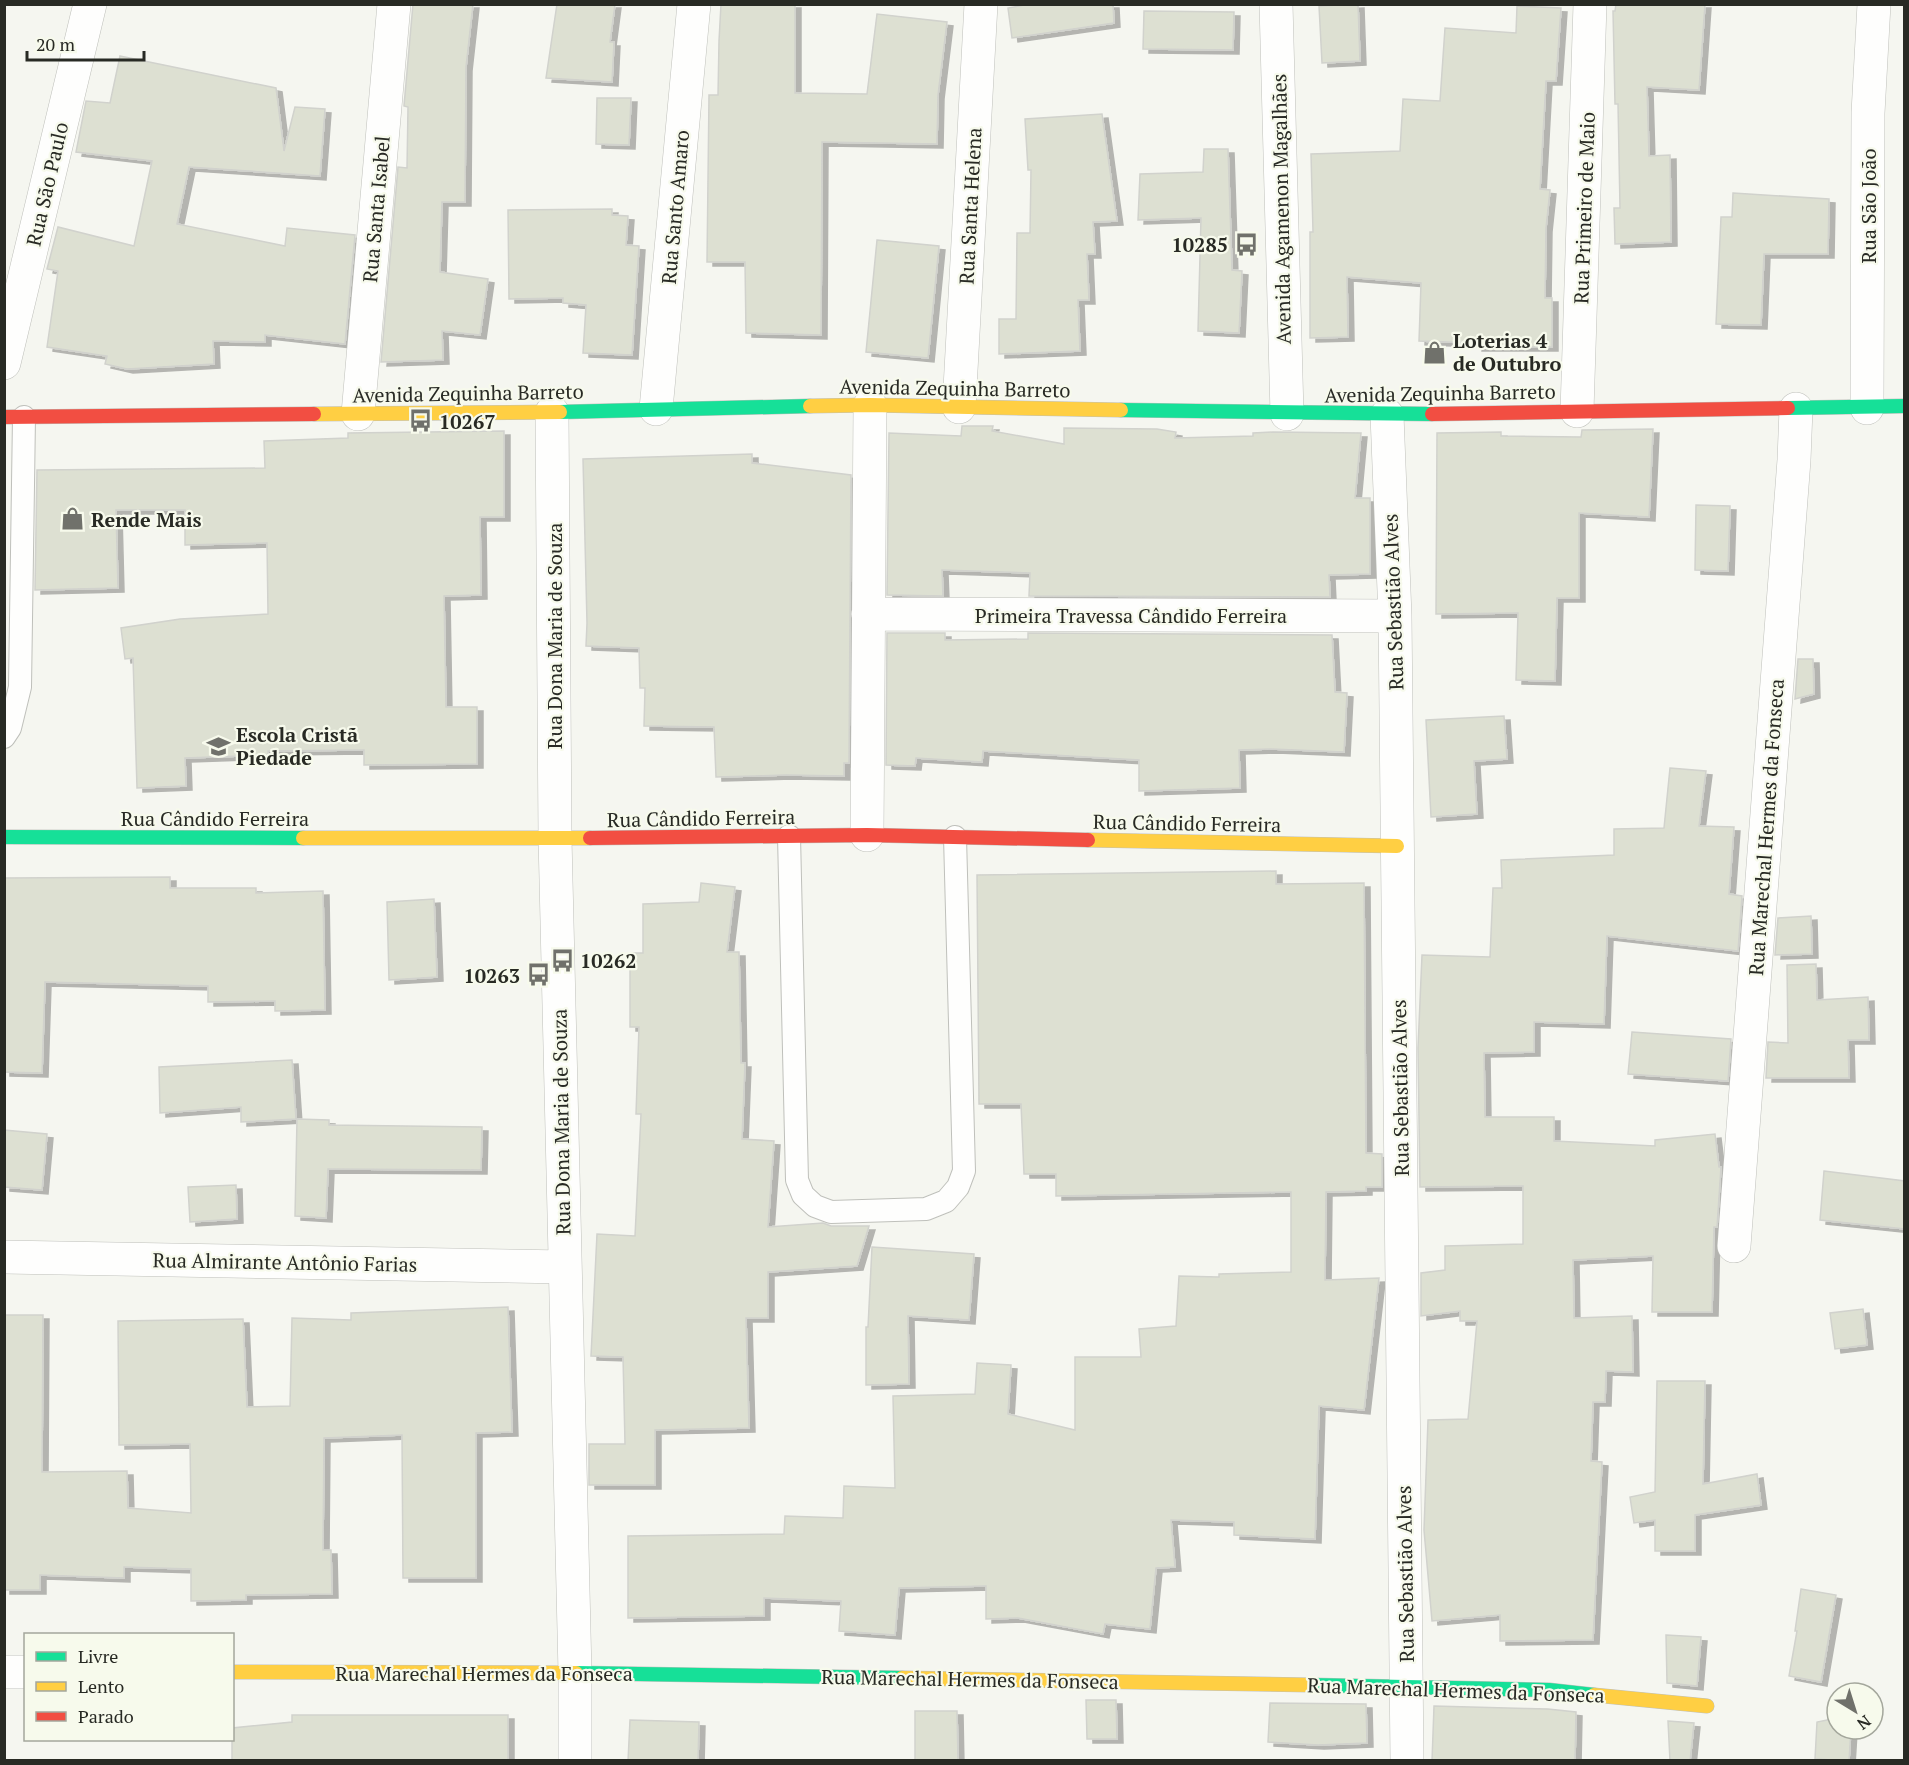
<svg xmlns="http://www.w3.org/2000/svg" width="1909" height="1765" font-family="'PT Serif',serif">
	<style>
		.building { fill: #dde0d2; stroke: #d1d2cd; stroke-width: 1.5; filter: url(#shadow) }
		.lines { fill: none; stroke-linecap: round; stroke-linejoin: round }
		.lane-casing { stroke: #bfc0bb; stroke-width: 24 }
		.street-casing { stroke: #bfc0bb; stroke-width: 34 }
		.fast-casing { stroke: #bfc0bb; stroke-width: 15 }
		.slow-casing { stroke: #bfc0bb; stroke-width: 15 }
		.jam-casing { stroke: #bfc0bb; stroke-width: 15 }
		.lane { stroke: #fefefd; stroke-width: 22 }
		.street { stroke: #fefefd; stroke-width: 33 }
		.fast { stroke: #16e098; stroke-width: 14 }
		.slow { stroke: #ffcf43; stroke-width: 14 }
		.jam { stroke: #f24e42; stroke-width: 14 }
		.labels { text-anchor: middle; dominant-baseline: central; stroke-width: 4.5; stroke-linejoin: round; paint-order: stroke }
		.street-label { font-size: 20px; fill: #282a24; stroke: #f7faec }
		.poi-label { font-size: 20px; font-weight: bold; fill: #282a24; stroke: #f7faec; text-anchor: start }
	</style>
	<defs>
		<filter id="shadow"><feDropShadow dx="6" dy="4" stdDeviation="0" flood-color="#0004"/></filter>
	</defs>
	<rect width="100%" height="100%" fill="#f5f6f0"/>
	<path class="building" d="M413,4h60l-7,63 -1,135h-23l-2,70 48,7 -8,56 -38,-4 1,29 -62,2 17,-195 9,1 1,-61 -4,-1z
		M557,4h58l-5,38h4l-2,40 -66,-4z
		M721,4h74v89l72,1 10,-80 70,8 -9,73 -1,49 -115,-2 -1,193 -75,-2 -1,-71h-38l2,-167h9l1,-54z
		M1030,4h83l1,19 -102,15 -4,-30z
		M1358,4l2,57 -38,2 -3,-57z
		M1616,4h89l-6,86 -52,-3 2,69 21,-1 1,87 -56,2 -1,-36h6l-2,-104h-3l-2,-93h2z
		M1517,6l44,2 -5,73h-10l-6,108 10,1 -4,38 -1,70h7v49h-76v-4l-57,-2 2,-58 -74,-6 1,60 -38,1v-106h3l-2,-78 89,-3 3,-52 37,2 5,-73 71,5z
		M1144,11l90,1 -1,38 -90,-1z
		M120,56l156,32 8,63 11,-44 30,2 -5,67 -131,-9 -12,57 108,22 2,-18 68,7 -10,109 -80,-9v7l-52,-1 1,23 -87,5 -22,-5 2,-8 -60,-9 11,-76 -11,-2 11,-42 76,19 18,-85 -76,-9 10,-51 24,2z
		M597,98h34l-2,47 -33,-1z
		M1102,114l15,107 -24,1 2,32h-8l2,46h-11l2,51 -81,3v-35h17l1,-86h13l1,-63h-3l-3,-51z
		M1204,149h24l4,121 10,1 -3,62 -41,-2 3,-113 -63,2 2,-46 63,-2z
		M1733,193l96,6 -1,55h-64l-3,71 -45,-1 5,-107h11z
		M612,209v6l16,1 -2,29 13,1 -7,109 -49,-2 3,-48 -23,-2v-5l-54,1 -1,-89z
		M877,240l62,6 -11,112 -62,-6z
		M962,426h31l-1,5 72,13v-16l93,1 19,3 -1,6 78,-2v-3l20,-1 88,1 -6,65h15v76l-41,1 1,22 -301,-1 1,-23 -88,-3 1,26 -56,-1 2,-162 72,3z
		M1653,429l-4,88 -70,-4v85h-22l-2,83 -39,-1 2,-67 -82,1 1,-181 64,-1v4l80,1 1,-7z
		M504,431v86h-24l1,78 -37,1 2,111h31v57l-113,1v-15l-96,1v4l-83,3 1,28 -49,2 -4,-130 -8,1 -4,-31 59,-9 88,-5 -1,-71 -82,2v-35h-69l2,78 -83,2 2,-120 228,-2 -1,-27 84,-3v-5z
		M752,454v9l99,12 -2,288h-5v13l-58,-1 -70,2 -2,-50 -70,-1 1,-38h-5l-1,-40 -53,-2 1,-23 -4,-164z
		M1696,505l34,1 -2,65 -33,-1z
		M887,633h58v7l83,-1v-6l304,2 3,57 12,1 -3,59 -73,-3 -32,1 1,38 -101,3v-31l-156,-9 -1,11 -66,-4 -1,8 -29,-1z
		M1798,659h15l1,35 -19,5z
		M1504,716l3,43 -33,2 3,53 -46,3 -5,-97z
		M1670,768l36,3 -7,55 35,1 -5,67 13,2 -4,55 -131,-15 -3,88 -70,-2v30l-50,1 1,64h69v24l101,5v-6l60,-6 4,33h2l-4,60h-3l-2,85h-60l1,-56 -80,4 1,58 58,-2 1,56 -27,-1 -1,31h-12l-2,59 11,1 -9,178 -93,1v-26l-68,6 -8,-91 4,-110 40,-1 9,-98h-17v-10l-39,5v-43l24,-3v-24l78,-2v-58l-103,1 -2,-139 4,-93 68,2 3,-69h9l-1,-28 113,-5v-26l50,-1z
		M1276,871v13l88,-1 2,270 16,1v33h-16v4l-40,1 -1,88 54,-2 -15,132 -45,-4 -4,133 -81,-4v-13l-63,-2 4,47 -19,1 -6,61 -45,-5 -2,10 -85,-16 -32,1v-33l-87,2 -4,47 -56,-4 2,-30 -77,-3v18l-136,2v-82l156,-2 1,-18 58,2 1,-32 51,2 -2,-92 82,-2 2,-31 34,2 -3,49 67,16v-73h66l-2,-28 37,-3 3,-50 40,1v-3l72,-2v-80l-235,4v-22h-32l-3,-70h-42l-2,-229z
		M170,877v11h86v5l67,-2 2,119 -50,1v-10l-67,1v-16l-163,-4 -3,91 -38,-1v-194z
		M701,883l34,4 -8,65h12l2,111h4l-3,76 32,2 -6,86 55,-4 8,3h38l-12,40 -89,6v46h-22l3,110 -94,2v55h-66v-41h36l-2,-87 -32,-1 6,-122 38,2 6,-122h-5l3,-87h-9v-74h13v-49l56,-2z
		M434,899l3,78 -48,3 -2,-78z
		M1811,916l1,38 -37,1 3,-37z
		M1816,964l1,36 51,-3 1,43h-21l1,38h-83l2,-36 20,1 -1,-78z
		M1632,1032l99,7 -3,42 -100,-7z
		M292,1060l4,59 -55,3v-15l-81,6 -1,-46z
		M297,1119l32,1v5l153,2 -1,43 -153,-1 -2,49 -31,-2z
		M4,1130l43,4 -5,56 -38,-3z
		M1824,1171l81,10v48l-85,-9z
		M236,1185l1,34 -47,3 -2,-35z
		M872,1247l102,7 -5,66 -61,-4 1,68 -43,1v-58h2z
		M508,1307l4,125 -36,1v145h-73l-1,-143 -78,3 -1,112h8l1,44 -86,1v5l-55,1v-32l-67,-2v11l-84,-3v15h-36v-275h39l-1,157 85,-1 1,37 63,5 -1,-69 -71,1 -1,-124 125,-2 4,88 43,-1 2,-88 59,2v-7z
		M1863,1309l4,36 -32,4 -5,-36z
		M1657,1381h48l-2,103 54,-10 4,31 -66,10v36h-40v-31l-21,3 -4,-26 25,-5z
		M1801,1589l35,6 -15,87 -32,-6 8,-45h-2z
		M1666,1635l35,2 -4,49 -30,-3z
		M1086,1700h30l1,39h-30z
		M1270,1703l96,1 1,39 -49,2 -50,-3z
		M1434,1706l114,3 28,3 -1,49h-143z
		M915,1711h42l1,50h-43z
		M292,1715h216v46h-276v-33l60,-6z
		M1837,1718v11h14l-2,32 -34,-2 2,-37z
		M630,1720l69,2 -1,39h-70z
		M1668,1721l26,2 -4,38h-20z"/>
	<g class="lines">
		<defs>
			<path id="lane" d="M4,737l6,-9 10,-41 4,-270
				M789,836l8,344 6,15 12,11 16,6 95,-3 20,-8 12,-14 6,-16 -9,-334"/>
			<path id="street" d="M1276,4l11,410
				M4,363l86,-359
				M959,407l22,-403
				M1867,408l1,-295 6,-109
				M656,409l38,-405
				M1577,411l13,-407
				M552,412l3,426 20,835v87
				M358,414l36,-410
				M1387,415l8,201 12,1144
				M868,614l527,2
				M867,835l3,-430
				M1734,1246l60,-786 2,-51
				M4,1257l561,10
				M4,1672h22"/>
			<path id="fast" d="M1788,408l116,-2
				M1121,410l311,4
				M560,412l250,-6
				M4,837l299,1
				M576,1673l326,5
				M1310,1685l239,5 45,5"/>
			<path id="slow" d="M810,406l60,-1 251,5
				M314,414l246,-2
				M303,838h287
				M1088,840l309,6
				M232,1672l344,1
				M902,1678l408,7
				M1594,1695l113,11"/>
			<path id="jam" d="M1432,414l356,-6
				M4,417l310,-3
				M590,838l277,-3 221,5"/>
		</defs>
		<use href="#lane" class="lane-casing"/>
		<use href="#street" class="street-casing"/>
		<use href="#fast" class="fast-casing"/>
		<use href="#slow" class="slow-casing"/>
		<use href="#jam" class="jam-casing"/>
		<use href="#lane" class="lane"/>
		<use href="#street" class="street"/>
		<use href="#fast" class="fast"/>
		<use href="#slow" class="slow"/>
		<use href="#jam" class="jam"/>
	</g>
	<defs>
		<symbol id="bus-bare" viewBox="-9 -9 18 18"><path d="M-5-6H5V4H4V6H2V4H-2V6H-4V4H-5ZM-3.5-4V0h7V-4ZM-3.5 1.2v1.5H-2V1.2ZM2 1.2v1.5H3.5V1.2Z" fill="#70716b" stroke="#f7faec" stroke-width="2.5" paint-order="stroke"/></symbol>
		<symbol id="shop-bare" viewBox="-9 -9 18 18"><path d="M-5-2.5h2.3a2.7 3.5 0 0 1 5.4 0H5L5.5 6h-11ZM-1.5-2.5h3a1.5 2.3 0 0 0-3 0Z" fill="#70716b" stroke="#f7faec" stroke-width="2.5" paint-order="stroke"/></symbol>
		<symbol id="school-bare" viewBox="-9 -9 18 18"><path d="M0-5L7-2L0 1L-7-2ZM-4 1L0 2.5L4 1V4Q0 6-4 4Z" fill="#70716b" stroke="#f7faec" stroke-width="2.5" paint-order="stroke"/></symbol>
	</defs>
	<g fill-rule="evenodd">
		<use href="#bus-bare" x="1230" y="228" width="33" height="33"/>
		<use href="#shop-bare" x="1418" y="336" width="33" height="33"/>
		<use href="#bus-bare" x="404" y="404" width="33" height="33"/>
		<use href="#shop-bare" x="56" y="502" width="33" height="33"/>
		<use href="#school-bare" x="202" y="730" width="33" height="33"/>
		<use href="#bus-bare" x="546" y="944" width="33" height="33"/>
		<use href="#bus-bare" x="522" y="958" width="33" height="33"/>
	</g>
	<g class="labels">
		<g class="street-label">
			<text transform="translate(47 184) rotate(-77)">Rua São Paulo</text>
			<text transform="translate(970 206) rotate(-87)">Rua Santa Helena</text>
			<text transform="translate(1868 206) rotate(-90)">Rua São João</text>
			<text transform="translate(675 207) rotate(-85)">Rua Santo Amaro</text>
			<text transform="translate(1584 208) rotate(-88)">Rua Primeiro de Maio</text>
			<text transform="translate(376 209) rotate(-85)">Rua Santa Isabel</text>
			<text transform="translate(1281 209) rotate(-91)">Avenida Agamenon Magalhães</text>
			<text transform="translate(955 388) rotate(1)">Avenida Zequinha Barreto</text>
			<text transform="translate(468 393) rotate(-1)">Avenida Zequinha Barreto</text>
			<text transform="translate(1440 393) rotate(-1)">Avenida Zequinha Barreto</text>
			<text transform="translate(1393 602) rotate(-92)">Rua Sebastião Alves</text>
			<text x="1131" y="615">Primeira Travessa Cândido Ferreira</text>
			<text transform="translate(554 636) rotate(-90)">Rua Dona Maria de Souza</text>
			<text x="215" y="818">Rua Cândido Ferreira</text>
			<text transform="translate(701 818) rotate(-1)">Rua Cândido Ferreira</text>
			<text transform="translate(1187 823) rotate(1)">Rua Cândido Ferreira</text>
			<text transform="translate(1766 827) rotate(-86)">Rua Marechal Hermes da Fonseca</text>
			<text transform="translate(1400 1088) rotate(-91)">Rua Sebastião Alves</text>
			<text transform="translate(561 1122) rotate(-91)">Rua Dona Maria de Souza</text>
			<text transform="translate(285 1262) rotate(1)">Rua Almirante Antônio Farias</text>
			<text transform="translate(1405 1574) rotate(-91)">Rua Sebastião Alves</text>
			<text x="484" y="1673">Rua Marechal Hermes da Fonseca</text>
			<text transform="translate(970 1679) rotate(1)">Rua Marechal Hermes da Fonseca</text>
			<text transform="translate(1456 1690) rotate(2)">Rua Marechal Hermes da Fonseca</text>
		</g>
		<g class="poi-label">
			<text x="1228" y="244" text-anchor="end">10285</text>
			<text x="1453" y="340">Loterias 4<tspan x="1453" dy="23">de Outubro</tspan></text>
			<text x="439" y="421">10267</text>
			<text x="91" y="519">Rende Mais</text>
			<text x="236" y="734">Escola Cristã<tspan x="236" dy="23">Piedade</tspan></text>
			<text x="580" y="960">10262</text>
			<text x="520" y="975" text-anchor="end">10263</text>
		</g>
	</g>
	<rect width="1909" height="1765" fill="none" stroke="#282a24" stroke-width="12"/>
	<rect x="24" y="1633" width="210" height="108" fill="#f7faec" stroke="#a4a79c" stroke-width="1.5"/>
	<rect x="36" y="1652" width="30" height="9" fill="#16e098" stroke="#a4a79c" stroke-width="1.5"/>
	<text x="78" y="1663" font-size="18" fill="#282a24">Livre</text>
	<rect x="36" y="1682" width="30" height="9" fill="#ffcf43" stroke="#a4a79c" stroke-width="1.5"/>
	<text x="78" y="1693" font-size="18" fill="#282a24">Lento</text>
	<rect x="36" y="1712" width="30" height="9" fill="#f24e42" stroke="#a4a79c" stroke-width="1.5"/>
	<text x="78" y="1723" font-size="18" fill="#282a24">Parado</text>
	<g transform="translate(1855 1711) rotate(142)"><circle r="28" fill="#f7faec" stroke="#a4a79c" stroke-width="1.5"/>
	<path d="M0-4.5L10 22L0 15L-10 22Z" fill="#70716b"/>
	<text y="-9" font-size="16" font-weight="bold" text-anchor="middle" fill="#282a24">N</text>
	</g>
	<path d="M27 51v9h117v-9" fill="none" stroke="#282a24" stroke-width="3"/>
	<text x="36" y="51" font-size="18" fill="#282a24" stroke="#f7faec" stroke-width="4.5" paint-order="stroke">20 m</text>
</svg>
